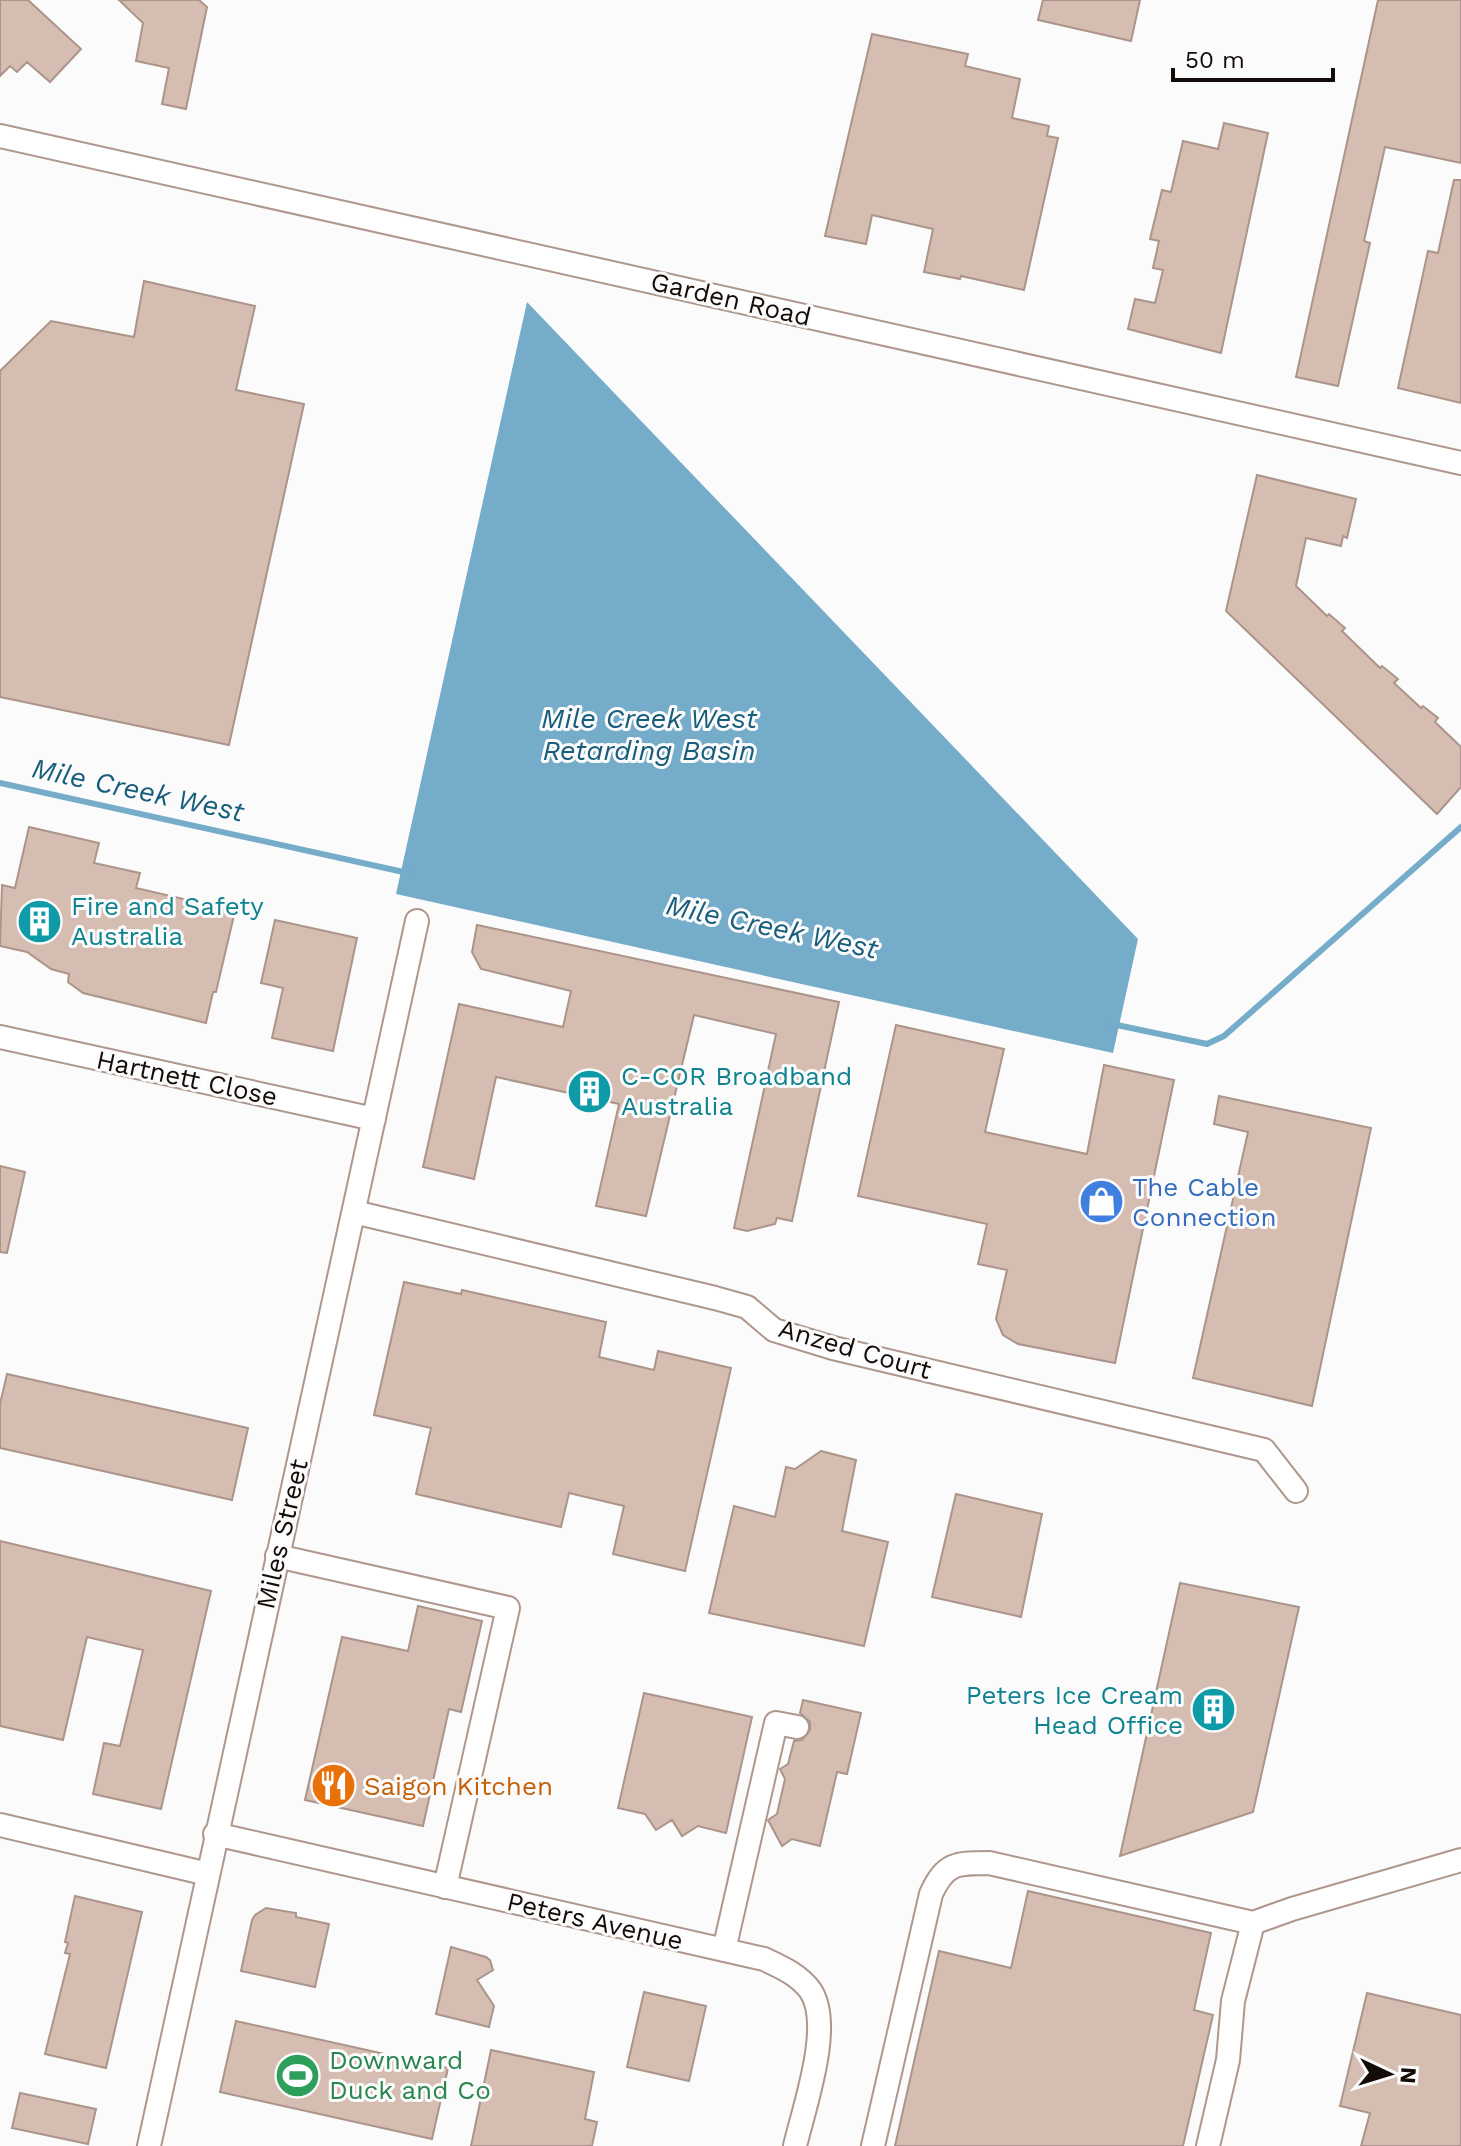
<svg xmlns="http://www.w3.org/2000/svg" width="1461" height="2146" font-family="'Work Sans',sans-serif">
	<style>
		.water { fill: #74acca }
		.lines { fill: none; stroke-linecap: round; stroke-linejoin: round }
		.stream { stroke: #74acca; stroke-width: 6 }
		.building { fill: #d6bdb2; stroke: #ab9489; stroke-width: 2 }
		.minor-casing { stroke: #ae978c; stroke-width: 26 }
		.minor { stroke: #fff; stroke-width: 22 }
		.labels { text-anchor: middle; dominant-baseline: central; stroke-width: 6; stroke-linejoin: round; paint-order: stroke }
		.street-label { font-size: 26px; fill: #130b07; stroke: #fbfbfb }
		.culture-label { font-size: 26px; fill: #0d838f; stroke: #fbfbfb; text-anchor: start }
		.shop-label { font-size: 26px; fill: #366cbe; stroke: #fbfbfb; text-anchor: start }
		.food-label { font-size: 26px; fill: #c56008; stroke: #fbfbfb; text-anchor: start }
		.leisure-label { font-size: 26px; fill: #27864d; stroke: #fbfbfb; text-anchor: start }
		.water-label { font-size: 28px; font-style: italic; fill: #175d7c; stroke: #fbfbfb }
	</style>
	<rect width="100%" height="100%" fill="#fbfbfb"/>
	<path class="water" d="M527,302l611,637 -25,114 -717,-159z"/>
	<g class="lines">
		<path class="stream" d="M0,783l408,90
			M1112,1024l95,20 17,-8 237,-209"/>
	</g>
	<path class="building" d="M0,0h28l53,49 -31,33 -23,-20 -10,10 -7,-6 -10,10z
		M119,0h80l8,7 -21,102 -24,-5 7,-36 -33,-7 7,-38z
		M1043,0h97l-9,41 -93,-21z
		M1378,0h83v163l-76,-16 -21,94 6,2 -32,143 -42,-9z
		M872,34l96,20 -3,12 55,13 -8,39 37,8 -2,10 11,2 -34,152 -63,-14 -1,3 -36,-7 9,-43 -61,-14 -6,29 -41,-8z
		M1224,123l44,10 -47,220 -93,-24 7,-30 20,4 8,-33 -10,-2 6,-27 -9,-2 12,-49 9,2 12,-51 35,8z
		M1454,180h7v223l-63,-15 30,-137 10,2z
		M144,281l111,25 -19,84 68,14 -75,341 -229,-48v-326l51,-50 83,16z
		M1257,475l99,24 -9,39 -4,-2 -2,10 -35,-8 -10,48 31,30 2,-2 16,14 -3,3 38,37 2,-2 16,13 -4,4 27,25 2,-2 15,12 -3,4 26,25v40l-24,27 -211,-203z
		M29,827l70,16 -5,20 46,10 -4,15 99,23 -19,81h-3l-7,31 -123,-30 -15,-11 1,-8 -18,-5 -24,-17 -27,-6 2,-61 13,3z
		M275,920l82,18 -24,113 -61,-13 11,-50 -22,-5z
		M477,925l362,77 -47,219 -15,-3 -2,6 -28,7 -13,-3 42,-194 -82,-19 -48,201 -50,-10 23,-102 -123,-27 -22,102 -51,-12 36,-163 104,23 8,-36 -90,-22 -9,-17z
		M896,1025l108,24 -19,83 102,22 17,-89 70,15 -59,283 -97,-19 -15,-9 -7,-16 11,-49 -29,-6 9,-40 -129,-28z
		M1219,1096l152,32 -59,278 -119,-28 55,-246 -34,-8z
		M0,1166l25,6 -18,81 -7,-1z
		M404,1282l57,12 1,-4 144,32 -7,35 55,13 4,-19 73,17 -46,203 -72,-17 11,-48 -55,-13 -8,34 -145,-33 15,-66 -57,-13z
		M7,1374l241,54 -16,72 -232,-52v-44z
		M821,1451l35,9 -14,71 46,11 -24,104 -155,-33 25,-107 41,11 11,-50 9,2z
		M956,1494l86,20 -21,103 -89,-20z
		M0,1541l211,50 -50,218 -68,-15 11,-51 16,3 23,-96 -56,-13 -24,103 -63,-14z
		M1180,1583l119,24 -46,205 -133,44z
		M418,1606l64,15 -21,91 -12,-3 -26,117 -118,-26 37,-163 66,14z
		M644,1693l108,24 -26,116 -28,-7 -16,10 -10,-16 -16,10 -11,-16 -27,-6z
		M803,1700l58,13 -14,61 -10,-2 -17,74 -28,-7 -10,7 -14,-26 9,-6 8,-35 -5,-10 8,-5 6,-23 8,-1 8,-10v-8l-10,-9z
		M1028,1891l183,42 -17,77 19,5 -30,131h-288l44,-195 72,17z
		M75,1896l67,16 -36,156 -61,-14 25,-100 -5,-1 3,-10 -3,-1z
		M266,1908l30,5v4l33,7 -14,63 -74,-16 11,-51 3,-5z
		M451,1947l35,10 4,3 3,10 -16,10 17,26 -5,21 -53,-13z
		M644,1992l62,14 -17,75 -62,-14z
		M1367,1993l94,22v131h-100l9,-33 -30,-7z
		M236,2021l212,47 -16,71 -212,-47z
		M491,2050l103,22 -9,47 12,3 -5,24h-121z
		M20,2093l76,16 -8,35 -76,-16z"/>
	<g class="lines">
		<defs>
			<path id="minor" d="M0,136l1461,327
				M0,1037l374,82
				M354,1212l361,86 32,9 27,23 59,18 431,102 32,41
				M277,1556l231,52 -63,279
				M0,1825l208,49
				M215,1834l549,125c17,8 34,15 46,31 24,34 -6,117 -15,156
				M724,1950l52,-227 21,4
				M149,2146l268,-1225
				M873,2146l58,-252c14,-31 25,-31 58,-31l264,60 39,-14 169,-49
				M1208,2146l20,-86 5,-59 20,-78"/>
		</defs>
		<use href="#minor" class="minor-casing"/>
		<use href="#minor" class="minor"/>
	</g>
	<defs>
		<symbol id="building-disc" viewBox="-11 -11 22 22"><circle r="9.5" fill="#0f9aa8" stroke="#fbfbfb"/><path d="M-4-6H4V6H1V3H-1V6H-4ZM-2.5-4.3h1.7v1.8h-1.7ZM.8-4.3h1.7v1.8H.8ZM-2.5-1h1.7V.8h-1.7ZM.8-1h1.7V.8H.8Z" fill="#fff"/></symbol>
		<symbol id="shop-disc" viewBox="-11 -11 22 22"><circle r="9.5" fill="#3f7fe0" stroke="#fbfbfb"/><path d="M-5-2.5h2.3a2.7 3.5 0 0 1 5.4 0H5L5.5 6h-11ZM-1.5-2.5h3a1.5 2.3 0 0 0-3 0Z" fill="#fff"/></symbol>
		<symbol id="restaurant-disc" viewBox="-11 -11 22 22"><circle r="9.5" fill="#e8710a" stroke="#fbfbfb"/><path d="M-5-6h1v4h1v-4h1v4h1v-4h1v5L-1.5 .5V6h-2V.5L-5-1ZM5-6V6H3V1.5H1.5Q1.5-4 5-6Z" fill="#fff"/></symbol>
		<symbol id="stadium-disc" viewBox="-11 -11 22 22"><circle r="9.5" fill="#2e9e5b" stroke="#fbfbfb"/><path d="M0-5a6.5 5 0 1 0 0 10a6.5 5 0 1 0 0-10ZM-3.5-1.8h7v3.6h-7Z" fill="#fff"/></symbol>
	</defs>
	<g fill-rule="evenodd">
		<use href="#building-disc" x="14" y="896" width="51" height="51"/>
		<use href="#building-disc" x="564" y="1066" width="51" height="51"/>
		<use href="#shop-disc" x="1076" y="1176" width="51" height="51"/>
		<use href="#building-disc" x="1188" y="1684" width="51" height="51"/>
		<use href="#restaurant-disc" x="308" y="1760" width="51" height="51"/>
		<use href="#stadium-disc" x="272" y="2050" width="51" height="51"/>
	</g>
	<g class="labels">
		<g class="street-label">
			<text transform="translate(731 299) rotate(13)">Garden Road</text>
			<text transform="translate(187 1078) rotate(12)">Hartnett Close</text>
			<text transform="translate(855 1349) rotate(16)">Anzed Court</text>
			<text transform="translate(282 1534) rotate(-77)">Miles Street</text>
			<text transform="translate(595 1921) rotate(13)">Peters Avenue</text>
		</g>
		<g class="culture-label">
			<text x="71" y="906">Fire and Safety<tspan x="71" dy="30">Australia</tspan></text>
			<text x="621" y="1076">C-COR Broadband<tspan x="621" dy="30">Australia</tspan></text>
			<text x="1183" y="1695" text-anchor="end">Peters Ice Cream<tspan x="1183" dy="30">Head Office</tspan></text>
		</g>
		<g class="shop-label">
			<text x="1132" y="1187">The Cable<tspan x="1132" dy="30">Connection</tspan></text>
		</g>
		<g class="food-label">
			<text x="364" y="1786">Saigon Kitchen</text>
		</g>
		<g class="leisure-label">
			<text x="329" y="2060">Downward<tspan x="329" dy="30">Duck and Co</tspan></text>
		</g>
		<g class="water-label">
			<text x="649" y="718">Mile Creek West<tspan x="649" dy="32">Retarding Basin</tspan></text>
			<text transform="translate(138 790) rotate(12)">Mile Creek West</text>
			<text transform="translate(772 927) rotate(12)">Mile Creek West</text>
		</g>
	</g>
	<g transform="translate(1389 2074) rotate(94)" stroke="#fbfbfb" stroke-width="6" paint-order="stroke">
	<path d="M0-6L14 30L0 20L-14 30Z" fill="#130b07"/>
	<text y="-12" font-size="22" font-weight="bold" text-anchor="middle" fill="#130b07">N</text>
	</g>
	<path d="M1173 68v12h160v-12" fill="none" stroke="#130b07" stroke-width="4"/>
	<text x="1185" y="68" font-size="24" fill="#130b07" stroke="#fbfbfb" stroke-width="6" paint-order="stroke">50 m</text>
</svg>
